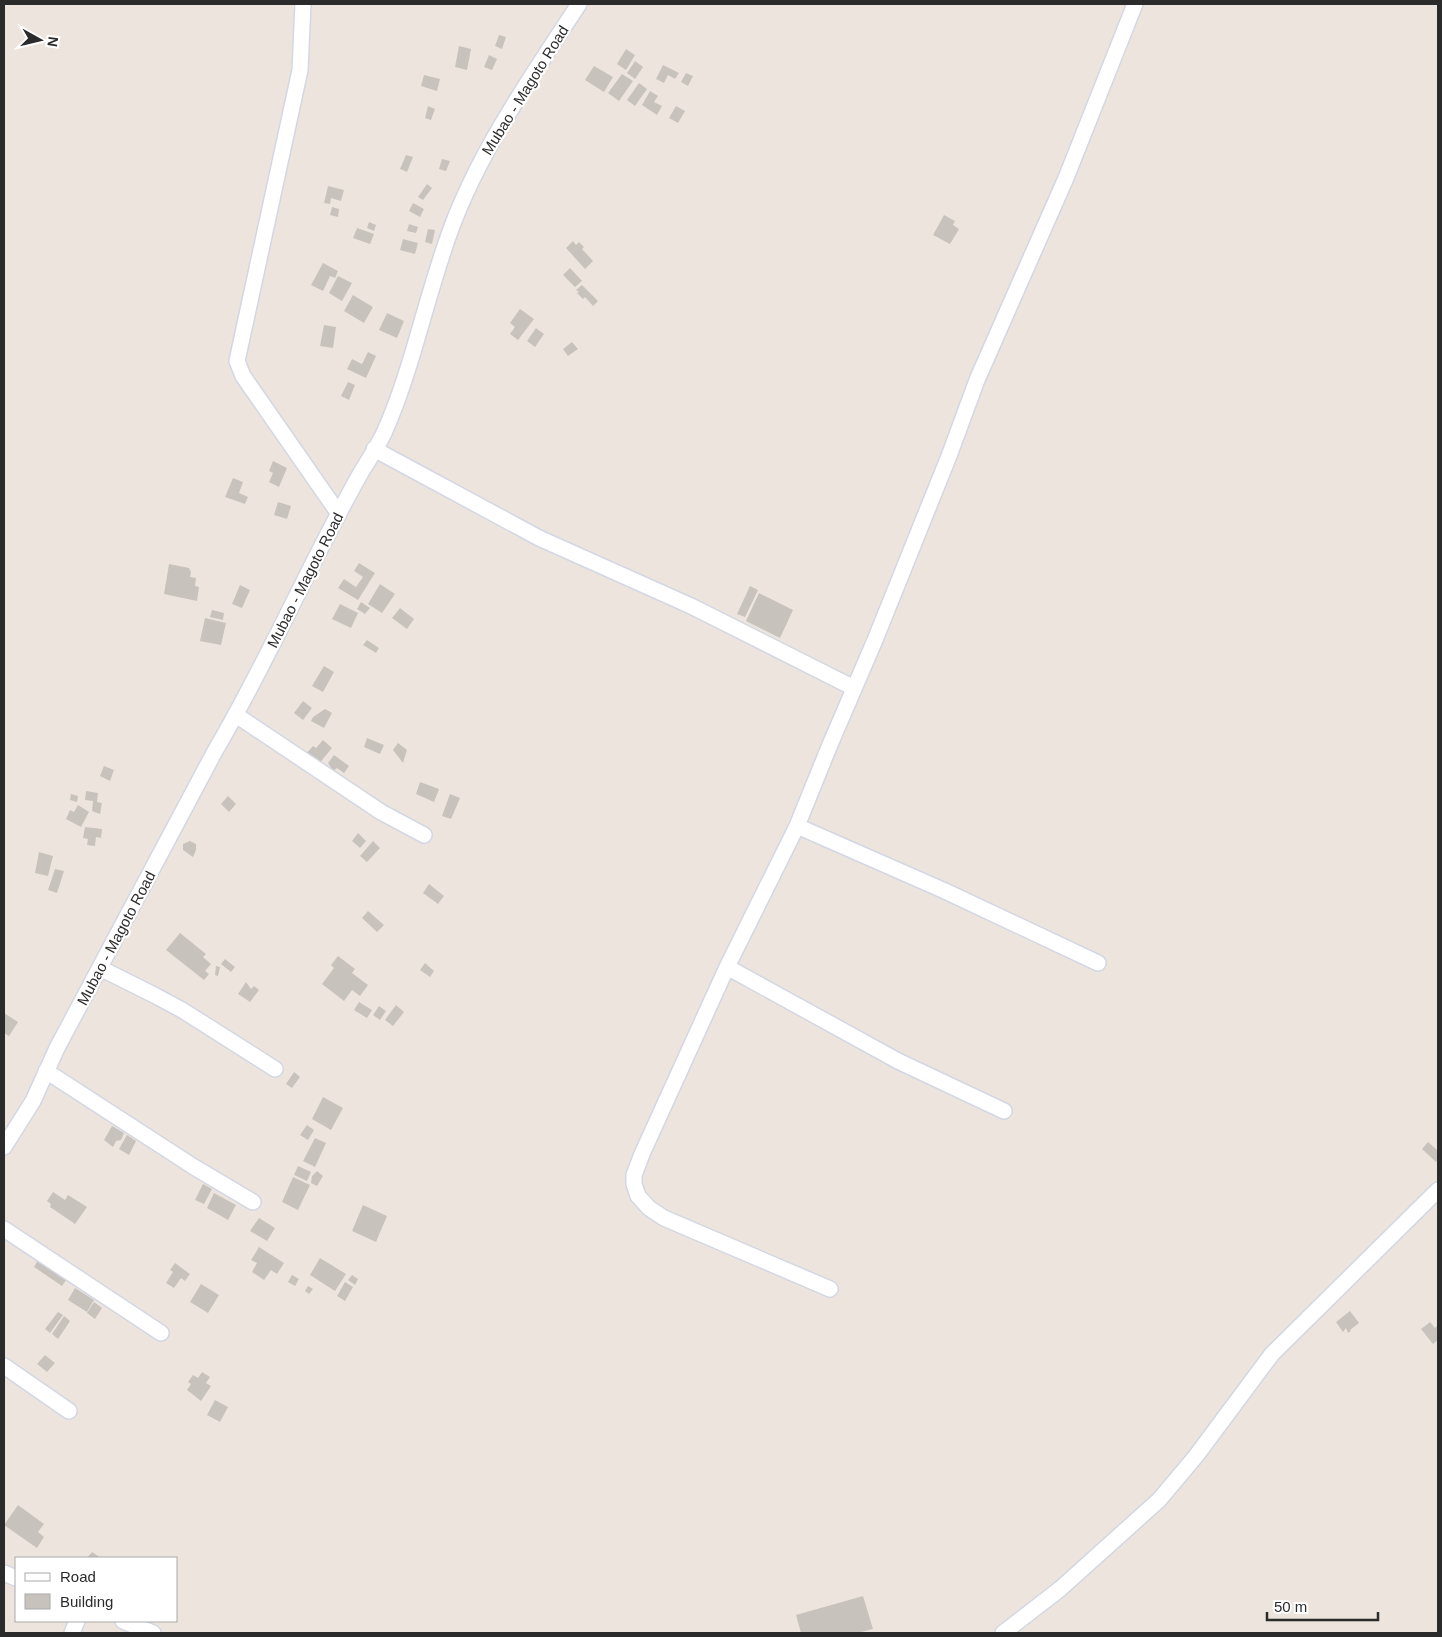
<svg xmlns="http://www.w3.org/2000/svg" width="1442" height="1637" font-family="Arial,sans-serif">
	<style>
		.building { fill: #c8c2bd }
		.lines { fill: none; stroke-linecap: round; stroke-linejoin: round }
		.street-casing { stroke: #d2d7e3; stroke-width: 18 }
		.street { stroke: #fff; stroke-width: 15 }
		.labels { text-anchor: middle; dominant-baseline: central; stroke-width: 4.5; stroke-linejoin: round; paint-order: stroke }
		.street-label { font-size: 15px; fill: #2b2b2b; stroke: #fff }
	</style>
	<rect width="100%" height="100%" fill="#ede5dd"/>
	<path class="building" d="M499,35l7,2 -4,12 -7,-3z
		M459,46l12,3 -4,21 -12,-3z
		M626,49l9,6 -9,15 -9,-6z
		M489,55l8,4 -5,11 -8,-3z
		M635,61l8,6 -8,12 -8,-6z
		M663,65l16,8 -4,6 -7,-4 -4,8 -8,-4z
		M594,66l19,11 -9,15 -19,-12z
		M686,73l7,3 -5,10 -7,-4z
		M622,74l11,7 -14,20 -11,-8z
		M424,75l16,4 -3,12 -16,-5z
		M639,83l8,6 -12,17 -8,-6z
		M650,91l8,5 -4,6 8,4 -5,9 -15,-10z
		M428,106l7,3 -4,11 -6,-2z
		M676,106l9,5 -7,12 -9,-5z
		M406,155l7,2 -6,15 -7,-3z
		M442,159l8,2 -4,10 -7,-2z
		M427,184l5,4 -9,12 -5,-3z
		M328,186l16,4 -3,11 -10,-3 -1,6 -6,-1z
		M413,203l11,6 -4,8 -11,-6z
		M332,207l7,2 -1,8 -8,-2z
		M944,215l11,6 -2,4 6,4 -9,15 -17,-9z
		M369,222l7,3 -2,6 -7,-3z
		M409,224l9,3 -2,6 -9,-2z
		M357,228l17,6 -4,10 -17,-6z
		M428,229l7,1 -3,14 -7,-2z
		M403,239l15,4 -3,11 -15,-4z
		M573,241l3,4 3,-3 5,5 -2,2 11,12 -8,8 -19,-21z
		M323,263l15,8 -3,7 -5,-2 -7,15 -12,-6z
		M570,268l12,13 -7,6 -12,-12z
		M338,276l14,7 -10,18 -13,-8z
		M582,285l16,16 -5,5 -8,-9 -2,2 -6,-6 2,-1 -3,-2z
		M353,295l20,12 -9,16 -20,-12z
		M520,309l14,10 -16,21 -8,-6 5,-7 -5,-4z
		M387,313l17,8 -7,17 -18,-8z
		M324,325l12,2 -3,21 -13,-2z
		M536,328l8,6 -9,13 -8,-6z
		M572,342l6,7 -10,7 -5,-7z
		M368,352l8,4 -10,22 -19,-9 5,-10 10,5z
		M348,382l7,3 -6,15 -8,-4z
		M273,461l14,7 -8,19 -10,-5 4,-9 -4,-2z
		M233,478l10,4 -4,11 9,4 -3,7 -20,-7z
		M278,502l13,4 -4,13 -13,-4z
		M359,563l16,10 -17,27 -20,-12 6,-9 12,8 7,-10 -9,-6z
		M169,564l20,4 2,4 -1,5 6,1 -1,8 4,1 -2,14 -33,-7z
		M380,584l15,10 -13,19 -14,-9z
		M240,585l10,5 -8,18 -10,-4z
		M750,586l8,4 -13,27 -8,-3z
		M759,593l34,17 -13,28 -34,-17z
		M361,602l9,6 -5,6 -8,-5z
		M340,604l18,9 -7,15 -19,-9z
		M400,608l14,11 -7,10 -15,-11z
		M212,610l12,3 -1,7 -13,-3z
		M205,618l21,5 -5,22 -21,-4z
		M367,640l12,8 -3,5 -13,-8z
		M324,666l10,6 -11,20 -11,-6z
		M303,701l9,7 -9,12 -9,-7z
		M325,709l7,4 -8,15 -13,-7 2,-4z
		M367,738l17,7 -4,9 -16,-7z
		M323,740l9,8 -14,17 -13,-10 8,-9 3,2z
		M398,743l9,7 -4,13 -10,-13z
		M334,755l15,11 -5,7 -7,-5 -4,3 -5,-8z
		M104,766l10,4 -4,11 -10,-5z
		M420,782l19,7 -5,13 -18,-8z
		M86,791l12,2 -1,9 5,1 -2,11 -8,-3 1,-10 -8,-1z
		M71,794l7,2 -1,6 -7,-2z
		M450,794l10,4 -9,21 -9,-3z
		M228,796l8,8 -7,8 -8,-8z
		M78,805l11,7 -8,15 -15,-8 4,-9 4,2z
		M85,827l17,2 -1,9 -5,-1 -1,9 -8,-1 1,-6 -5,-1z
		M358,833l8,8 -6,7 -8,-7z
		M190,841l6,3v6l-3,7 -10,-7v-6z
		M373,841l7,7 -13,14 -7,-6z
		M39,852l14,4 -5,20 -13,-3z
		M55,869l9,2 -7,22 -9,-3z
		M429,884l15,12 -6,8 -15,-11z
		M368,911l16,14 -7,7 -15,-14z
		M180,933l26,21 -3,3 8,7 -6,7 4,3 -5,6 -38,-30z
		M338,956l17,13 -3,4 16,12 -8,11 -8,-6 -8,11 -22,-17 12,-16 -3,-3z
		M225,959l10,8 -4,5 -10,-8z
		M425,963l9,8 -4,6 -10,-7z
		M216,966l4,1 -2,9 -3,-1z
		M246,982l5,7 3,-3 5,4 -9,12 -12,-8z
		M359,1002l13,8 -5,8 -13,-8z
		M396,1005l8,7 -11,14 -8,-6z
		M379,1006l7,5 -6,9 -7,-5z
		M4,1013l14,9 -9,14 -5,-3z
		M294,1072l6,5 -8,11 -6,-4z
		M323,1097l20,11 -12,22 -19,-11z
		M307,1125l7,5 -6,10 -8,-5z
		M112,1126l12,7 -3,7 -5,1 -3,6 -9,-7z
		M127,1135l9,6 -7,14 -10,-6z
		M315,1138l11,5 -11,24 -12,-6z
		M1428,1142l9,8 1,-2v12l-2,2 -14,-13z
		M298,1166l13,6 -4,9 -13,-6z
		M317,1171l6,5 -6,10 -6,-3 1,-7z
		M293,1177l17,8 -12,25 -16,-8z
		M203,1184l9,5 -8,15 -9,-4z
		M53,1192l12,8 3,-5 19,12 -12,17 -25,-17 1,-3 -4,-3z
		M214,1193l22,12 -8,15 -21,-12z
		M363,1205l24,11 -11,26 -24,-11z
		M259,1218l16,10 -8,13 -17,-10z
		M259,1247l25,16 -7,11 -6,-4 -7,10 -12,-8 5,-9 -6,-3z
		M320,1258l26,16 -11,17 -25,-16z
		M38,1260l30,17 -6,9 -28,-19z
		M175,1263l15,11 -5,7 -4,-3 -7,10 -8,-5 7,-11 -3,-2z
		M292,1275l7,4 -4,7 -7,-4z
		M352,1275l6,4 -3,6 -7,-5z
		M345,1282l8,5 -8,14 -8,-5z
		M201,1284l18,11 -11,18 -18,-11z
		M308,1286l5,3 -4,5 -4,-3z
		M75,1288l19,12 -7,12 -19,-12z
		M94,1302l8,6 -7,11 -8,-6z
		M1350,1311l9,12 -9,7 1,1 -3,2 -2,-5 -3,4 -7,-10z
		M58,1312l5,3 -13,18 -5,-4z
		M64,1316l6,5 -12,18 -6,-5z
		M1430,1322l5,6 3,-3v15l-5,4 -12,-15z
		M45,1355l10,8 -8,9 -10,-8z
		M202,1372l8,5 -4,6 5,3 -10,15 -14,-11 4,-6 -3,-2 5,-7 5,3z
		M215,1400l13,7 -8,15 -13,-7z
		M18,1505l26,19 -6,8 6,5 -7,11 -33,-23z
		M92,1552l9,6h-11l-2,-1z
		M863,1596l10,33 -16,4h-56l-5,-18z"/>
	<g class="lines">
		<defs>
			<path id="street" d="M303,4l-3,66 -63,291 6,15 96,138
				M374,449l165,89 152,68 163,82
				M236,715l145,97 43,23
				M797,826l148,65 153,72
				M727,967l171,94 106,50
				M100,968l56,28 26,14 93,59
				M46,1071l148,96 59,35
				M4,1147l29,-46 24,-53 158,-297c42,-71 76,-146 114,-219 10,-19 20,-38 30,-56 8,-14 18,-28 25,-43 29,-65 42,-137 67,-204 30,-81 81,-153 128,-225
				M4,1229l157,104
				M830,1289l-166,-71 -15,-10 -11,-12 -4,-12v-9l8,-21 85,-187 70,-141 32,-79 46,-107 74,-184 28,-76 89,-202 69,-174
				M4,1366l65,45
				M4,1573l12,5
				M123,1621l30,12
				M72,1633l5,-12
				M1003,1633l57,-44 99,-89 37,-44 76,-102 166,-164"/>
		</defs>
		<use href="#street" class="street-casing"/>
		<use href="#street" class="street"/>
	</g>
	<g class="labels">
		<g class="street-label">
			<text transform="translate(525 90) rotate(-58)">Mubao - Magoto Road</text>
			<text transform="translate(305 580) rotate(-63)">Mubao - Magoto Road</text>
			<text transform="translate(116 938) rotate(-62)">Mubao - Magoto Road</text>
		</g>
	</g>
	<rect width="1442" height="1637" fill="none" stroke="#2b2b2b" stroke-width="10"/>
	<rect x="15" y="1557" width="162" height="65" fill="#ffffff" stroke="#aaaaaa"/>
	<rect x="25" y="1573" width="25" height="8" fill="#ffffff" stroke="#aaaaaa"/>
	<text x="60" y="1582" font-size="15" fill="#2b2b2b">Road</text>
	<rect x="25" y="1594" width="25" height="15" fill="#c8c2bd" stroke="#aaaaaa"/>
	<text x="60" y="1607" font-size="15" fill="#2b2b2b">Building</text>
	<g transform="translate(40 40) rotate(98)" stroke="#ffffff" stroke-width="4" paint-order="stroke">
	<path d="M0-4L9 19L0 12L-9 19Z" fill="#2b2b2b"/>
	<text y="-8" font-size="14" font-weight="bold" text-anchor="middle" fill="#2b2b2b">N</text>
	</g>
	<path d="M1267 1612v8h111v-8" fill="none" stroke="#2b2b2b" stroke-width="2.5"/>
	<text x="1274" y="1612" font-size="15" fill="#2b2b2b" stroke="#ffffff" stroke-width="4" paint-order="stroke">50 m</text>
</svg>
